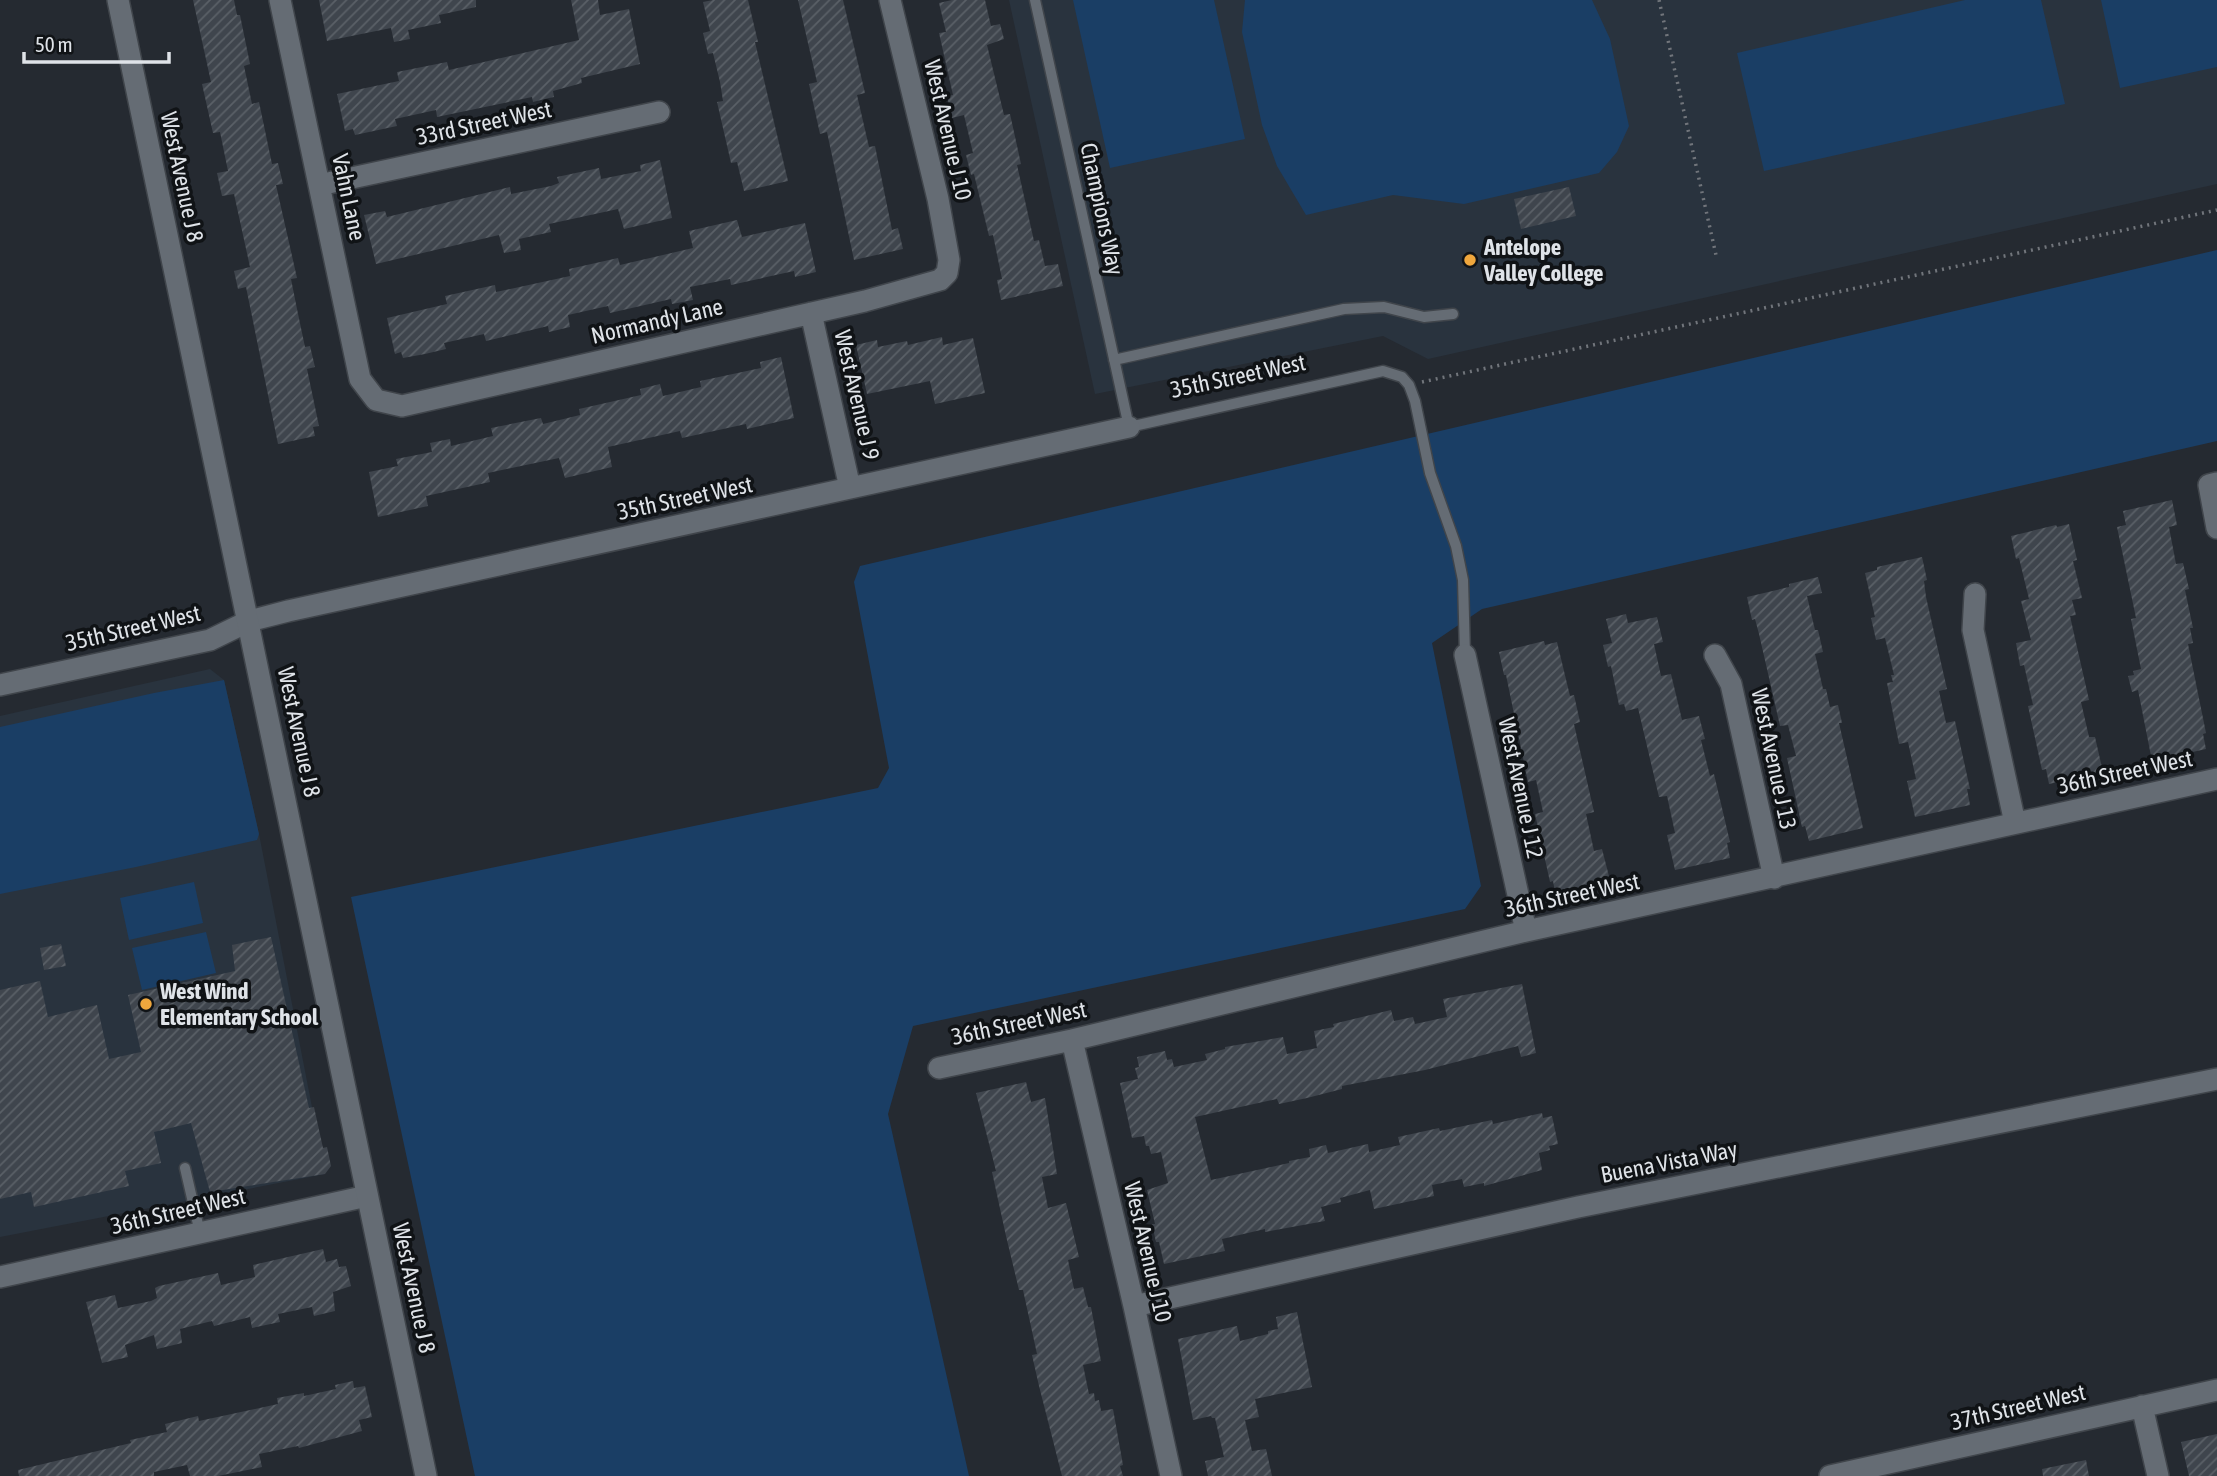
<svg xmlns="http://www.w3.org/2000/svg" width="2217" height="1476" font-family="'Asap Condensed',sans-serif">
	<style>
		.built { fill: #29333e }
		.green { fill: #1a3e65 }
		.building { fill: url(#building-hatch) }
		.lines { fill: none; stroke-linecap: round; stroke-linejoin: round }
		.service-casing { stroke: #40454b; stroke-width: 13 }
		.minor-casing { stroke: #40454b; stroke-width: 24 }
		.tertiary-casing { stroke: #40454b; stroke-width: 24 }
		.path { stroke: #71757b; stroke-width: 3.5; stroke-dasharray: 2 5; stroke-linecap: butt }
		.service { stroke: #656c74; stroke-width: 10 }
		.minor { stroke: #656c74; stroke-width: 21 }
		.tertiary { stroke: #656c74; stroke-width: 21 }
		.poi-dot { fill: #efa73d; stroke: #101316; stroke-width: 2.5 }
		.labels { text-anchor: middle; dominant-baseline: central; stroke-width: 7; stroke-linejoin: round; paint-order: stroke }
		.street-label { font-size: 23px; fill: #dfe3e8; stroke: #101316 }
		.poi-label { font-size: 23px; font-weight: bold; fill: #dfe3e8; stroke: #101316; text-anchor: start }
	</style>
	<defs>
		<pattern id="building-hatch" width="6" height="6" patternUnits="userSpaceOnUse" patternTransform="scale(1.75)"><rect width="6" height="6" fill="#3f454d"/><path d="M-1 1l2-2M0 6l6-6M5 7l2-2" fill="none" stroke="#5a6067"/></pattern>
	</defs>
	<rect width="100%" height="100%" fill="#252a31"/>
	<path class="built" d="M1009,0h1208v184l-789,175 -45,-23 -288,58z
		M210,669l14,11 35,154 66,340 -325,63v-521z"/>
	<path class="green" d="M1073,0h141l31,139 -135,29z
		M1245,0h347l18,39 19,87 -12,26 -18,21 -135,31 -71,-9 -87,20 -29,-49 -15,-41 -20,-93z
		M1965,0h76l24,104 -301,67 -27,-118z
		M2101,0h116v67l-97,21z
		M2217,250v191l-735,168 -50,34 49,243 -16,23 -552,117 -25,88 81,362h-494l-124,-579 527,-109 11,-20 -35,-186 6,-16z
		M224,680l35,154 -2,6 -121,27 -136,27v-167l154,-34z
		M194,882l9,41 -74,17 -9,-42z
		M206,932l10,41 -74,17 -10,-42z"/>
	<path class="building" d="M193,0h41l3,15h3l10,49 -6,2 8,38 7,-2 13,62 6,-1 5,21 -7,1 21,93 -6,1 6,30 8,38 5,-1 5,21 -8,2 12,57 -6,1 2,9 -37,8 -32,-157 -8,2 -4,-18 16,-4 -16,-73 -12,2 -5,-23 11,-2 -8,-39 -7,1 -11,-49 9,-2z
		M319,0h157v7l-37,8 2,8 -33,7 2,9 -16,3 -3,-14 -64,13z
		M571,0h27l2,15 29,-6 11,55 -59,14 1,5 -29,8 1,6 -5,1 -16,4 -1,-5 -95,20 -1,-7 -41,9 2,7 -42,9 -2,-6 -8,2 -8,-37 62,-13 -2,-9 50,-10 2,8 130,-30z
		M713,0h35l10,42h-3l33,139 -44,10 -7,-29 -6,1 -14,-61 6,-1 -3,-19 -7,-29 -5,1 -5,-21 7,-2 -7,-29z
		M798,0h45l22,93 -8,2 12,52 6,-1 17,84 6,-2 5,21 -49,11 -27,-128 -7,2 -11,-50 8,-2z
		M952,0h33l6,26 9,-2 4,15 -17,6 17,70 6,-1 11,50 -4,1 17,76 5,-1 6,26 13,-2 5,22 -62,14 -4,-20 5,-1 -9,-44 -4,1 -15,-62 -3,1 -5,-20 7,-2 -9,-38 -12,3 -5,-22 6,-1 -14,-62 7,-1 -7,-29z
		M660,160l12,58 -48,11 -6,-20 -69,15 2,8 -32,7 2,11 -17,3 -5,-18 -123,29 -12,-49 21,-4 2,6 123,-30 1,7 40,-8 8,-3 -2,-6 42,-9 2,11 40,-8 -1,-6z
		M1569,187l7,29 -55,13 -7,-30z
		M737,220l5,17 63,-14 11,49 -21,5 -1,-6 -63,14 -1,-6 -40,8 3,13 -21,4 -1,-5 -61,14 -2,-7 -40,9 2,12 -21,5 -1,-6 -62,15 -2,-7 -40,9 2,6 -21,5 -22,4 -2,-6 -6,2 -8,-36 60,-14 -2,-8 50,-11 1,7 74,-16 -1,-7 49,-11 2,7 73,-17 -4,-17z
		M942,337l1,8 30,-7 12,55 -50,11 -5,-23 -63,13 -11,-49 21,-5 1,7 29,-6 1,4z
		M781,357l13,61 -47,11 -1,-5 -64,14 -2,-7 -72,16 4,20 -47,11 -6,-20 -71,15 2,9 -64,14 2,10 -50,11 -9,-45 29,-6 -2,-7 36,-7 -2,-9 20,-4 1,7 42,-10 -2,-8 50,-10 2,6 37,-9 -1,-6 62,-14 -1,-6 20,-5 3,12 38,-9 -1,-6 61,-13 -1,-6z
		M2172,500l5,25 -8,2 7,37 7,-1 6,26 -4,1 8,38h-3l3,15 -5,1 18,89 -3,1 3,15 -54,12 -14,-71 -6,2 -4,-16 6,-1 -1,-4 8,-2 -10,-50 5,-1 -19,-91 9,-2 -3,-14z
		M2069,524l8,36 -4,1 9,37 -10,2 4,15 -6,1 19,84 -8,2 8,35h6l8,35 -54,12 -3,-15 -4,1 -14,-64 5,-1 -9,-40 -4,1 -4,-23 15,-3 -10,-39 8,-2 -10,-41 -3,1 -5,-23 45,-11 1,2z
		M1922,557l5,23 -3,1 2,16 21,92 -8,2 7,32 9,-2 15,68h-3l3,16 -55,12 -8,-36 9,-2 -8,-37 -9,2 -12,-61 6,-1 -2,-7h3l-9,-37 -9,2 -5,-22 4,-1 -10,-44 12,-3v-3z
		M1818,577l4,16 -15,3 8,34h3l5,22 -8,2 8,35h3l4,18 8,-2 4,18h-3l24,105 -54,13 -4,-15 -3,1 -15,-69 9,-2 -8,-31 -8,1 -21,-92 -4,-15 -3,1 -5,-23 42,-10v-3z
		M1626,614l2,9 29,-6 6,25 -9,2 7,32 10,-2 11,46 17,-4 6,23 -4,1 9,36 4,-2 16,68 -3,1 3,15 -55,12 -8,-35 8,-2 -8,-37 -8,1 -21,-89 -12,3 -2,-7 -5,1 -8,-39 -3,1 -5,-22 9,-2 -6,-24z
		M1544,641l1,4 12,-3 13,54 4,-1 6,27 -6,2 20,88 -8,2 8,37 8,-2 9,35 -55,13 -3,-16 -3,1 -15,-68 8,-2 -7,-32 -8,2 -22,-107h-2l-5,-23z
		M271,937l38,171 5,-1 9,41 4,-1 4,19 -6,8 -115,18 -19,-69 -37,9 7,31 -36,8 4,15 -95,21 -3,-15 -31,7v-209l40,-9 8,36 49,-12 12,54 32,-7 -13,-57 107,-24 -3,-26z
		M61,944l5,22 -22,4 -4,-22z
		M1522,984l14,69 -15,4 -3,-11 -93,24 -83,16v3l-35,9 -28,6 -2,-5 -82,18 16,63 78,-17v-2l21,-4 -1,-8 17,-4 2,8 40,-9 1,8 31,-7 -2,-8 41,-9 1,3 52,-11 1,4 49,-11 1,5 9,-2 6,28 -9,2 1,4 -11,3 3,17 -58,16v-3l-20,4 -2,-8 -30,6 2,11 -60,13 -4,-19 -30,8 1,4 -20,5 4,14 -60,11v-3l-43,10 3,12 -61,13 -5,-22h-3l-4,-18h3l-8,-34 21,-7 -7,-31 -10,2 -2,-8h-3l-2,-10 -12,2 -12,-55 18,-4 -3,-11 4,-1 -2,-10 28,-6 2,9 5,-1 2,8 33,-7 -2,-6 20,-5v-2l58,-10 4,17 30,-6 -3,-17 20,-4 -1,-3 58,-14 3,11 19,-4 2,7 32,-7 -4,-18z
		M1026,1082l5,20 14,-4 12,76 -15,3 6,31 18,-5 13,54 -11,3 6,29 9,-2 5,20h3l10,54 -18,4 6,29 5,-1 1,8 4,-1 2,11 12,-2 10,56 -3,1 3,10h-61l-23,-90 -7,-31 5,-1 -14,-64h-4l-13,-54 -14,-64 4,-1 -20,-78z
		M323,1249l3,13 11,-3 2,8 7,-1 5,20 -18,6 2,19 -21,5 -2,-9 -34,7 2,8 -28,6 -2,-11 -36,9 -2,-5 -32,8 2,14 -25,6 -3,-14 -29,10 3,12 -26,6 -16,-61 29,-7 3,13 33,-7 6,-3 -2,-10 4,-2 59,-13 3,12 34,-8 -2,-12z
		M1297,1312l15,75 -57,12 4,18 -14,3 7,31 14,-2 6,27h-64l-3,-15 19,-4 -9,-39h-3l-1,-2 -18,4 -15,-81 59,-13 3,15 28,-7v-3l10,-2 -2,-12z
		M353,1381l1,7 11,-2 7,31 -13,3 3,11 -63,17 -1,-2 -39,8 3,13 -44,9h-28l-3,-11 -33,7v4h-135l-1,-6 113,-27 -1,-3 37,-8 -2,-8 33,-8 1,5 79,-17 -1,-6 27,-5v3l32,-7 -1,-4z
		M2217,1434v42h-28l-8,-34z
		M2086,1460l3,16h-46l-1,-7z"/>
	<g class="lines">
		<defs>
			<path id="service" d="M1035,0l94,427 254,-56 19,6 7,8 6,16 15,72 26,73 7,34 2,75
				M1114,360l230,-51 40,-2 40,10 29,-3
				M185,1168l15,65"/>
			<path id="minor" d="M280,0l80,379 16,21 26,6 463,-105 75,-21 7,-7 2,-13 -11,-61 -48,-199
				M319,185l340,-73
				M811,313l39,175
				M2217,483l-8,2 8,43
				M1975,594l-2,36 42,193
				M1465,655l61,276
				M1715,655l16,29 43,194
				M0,685l210,-45 39,-19 39,-10 841,-184
				M1072,1040l62,266 37,170
				M939,1068l133,-28 454,-109 691,-152
				M0,1277l367,-81
				M1134,1306l444,-99 639,-128
				M2142,1406l16,70
				M1830,1476l387,-86"/>
			<path id="tertiary" d="M118,0l308,1476"/>
		</defs>
		<use href="#service" class="service-casing"/>
		<use href="#minor" class="minor-casing"/>
		<use href="#tertiary" class="tertiary-casing"/>
		<path class="path" d="M1659,0l57,255
			M1422,382l795,-172"/>
		<use href="#service" class="service"/>
		<use href="#minor" class="minor"/>
		<use href="#tertiary" class="tertiary"/>
	</g>
	<g class="poi-dot">
		<circle cx="1470" cy="260" r="7"/>
		<circle cx="146" cy="1004" r="7"/>
	</g>
	<g class="labels">
		<g class="street-label">
			<text transform="translate(484 123) rotate(-12)">33rd Street West</text>
			<text transform="translate(948 130) rotate(77)">West Avenue J 10</text>
			<text transform="translate(182 177) rotate(78)">West Avenue J 8</text>
			<text transform="translate(349 197) rotate(78)">Vahn Lane</text>
			<text transform="translate(1102 209) rotate(78)">Champions Way</text>
			<text transform="translate(657 321) rotate(-13)">Normandy Lane</text>
			<text transform="translate(1238 376) rotate(-12)">35th Street West</text>
			<text transform="translate(857 395) rotate(77)">West Avenue J 9</text>
			<text transform="translate(685 498) rotate(-12)">35th Street West</text>
			<text transform="translate(133 628) rotate(-13)">35th Street West</text>
			<text transform="translate(299 732) rotate(78)">West Avenue J 8</text>
			<text transform="translate(1774 759) rotate(78)">West Avenue J 13</text>
			<text transform="translate(2125 772) rotate(-12)">36th Street West</text>
			<text transform="translate(1521 788) rotate(78)">West Avenue J 12</text>
			<text transform="translate(1572 895) rotate(-12)">36th Street West</text>
			<text transform="translate(1019 1023) rotate(-12)">36th Street West</text>
			<text transform="translate(1669 1162) rotate(-11)">Buena Vista Way</text>
			<text transform="translate(178 1211) rotate(-13)">36th Street West</text>
			<text transform="translate(1148 1252) rotate(77)">West Avenue J 10</text>
			<text transform="translate(414 1288) rotate(78)">West Avenue J 8</text>
			<text transform="translate(2018 1407) rotate(-13)">37th Street West</text>
		</g>
		<g class="poi-label">
			<text x="1484" y="247">Antelope<tspan x="1484" dy="26">Valley College</tspan></text>
			<text x="160" y="991">West Wind<tspan x="160" dy="26">Elementary School</tspan></text>
		</g>
	</g>
	<path d="M24 52v10h145v-10" fill="none" stroke="#dfe3e8" stroke-width="3.5"/>
	<text x="35" y="52" font-size="21" fill="#dfe3e8" stroke="#101316" stroke-width="5" paint-order="stroke">50 m</text>
</svg>
